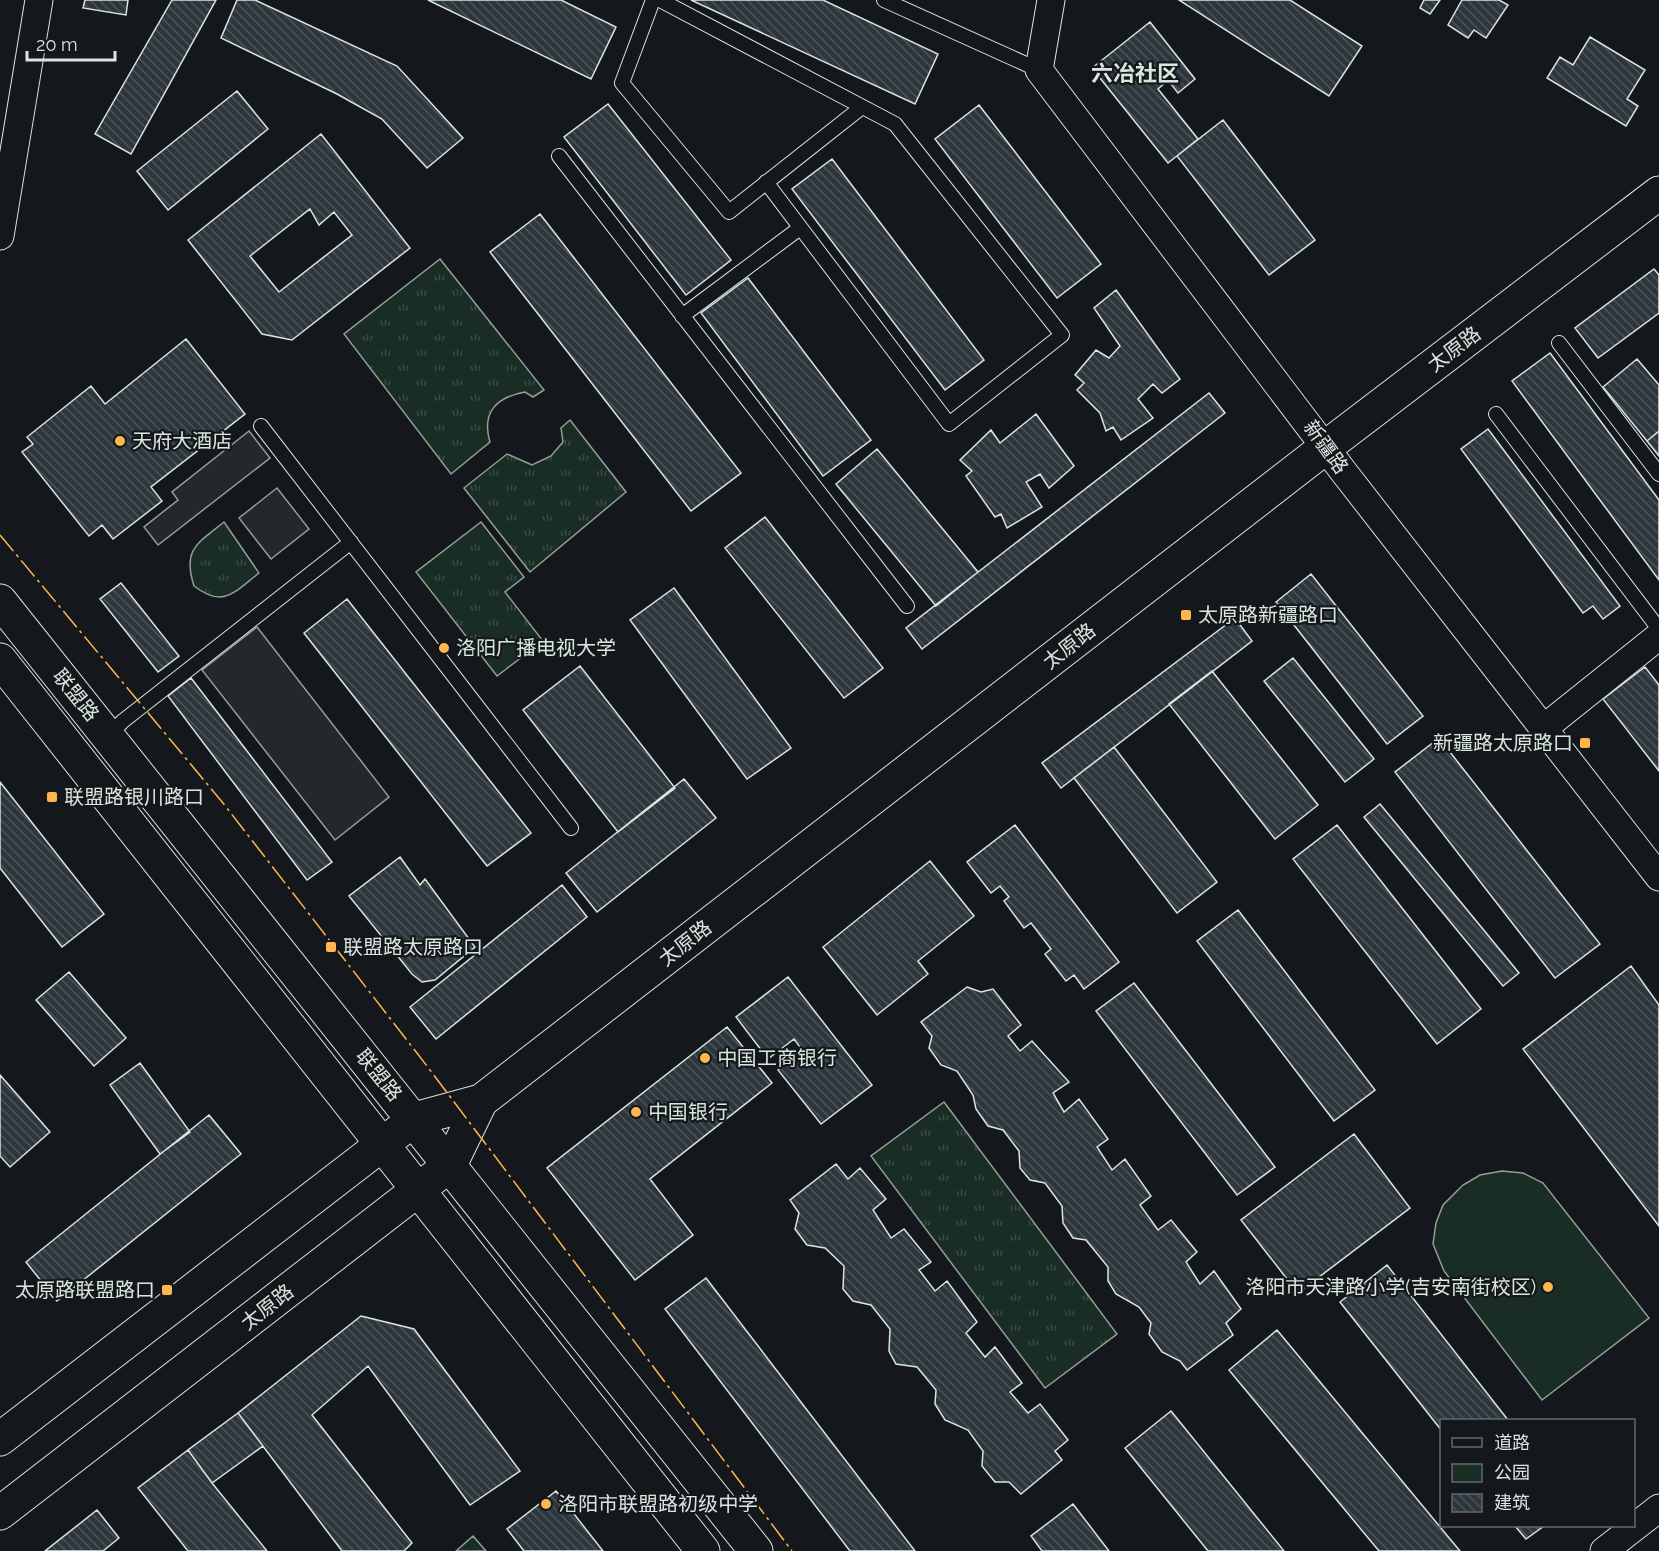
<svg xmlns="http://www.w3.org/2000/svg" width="1659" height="1551" font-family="Raleway,'Noto Sans SC',sans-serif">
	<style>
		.grass { fill: url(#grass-tufts); stroke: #939e99; stroke-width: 1.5 }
		.park { fill: #1a2d24; stroke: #939e99; stroke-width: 1.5 }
		.parking { fill: #24282b; stroke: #939e99; stroke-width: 1.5 }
		.building { fill: url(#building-back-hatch); stroke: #d8e6dc; stroke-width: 1.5; fill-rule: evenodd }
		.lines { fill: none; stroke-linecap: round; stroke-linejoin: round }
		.lane-casing { stroke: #d8e6dc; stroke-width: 16 }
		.street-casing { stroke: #d8e6dc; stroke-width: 29 }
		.secondary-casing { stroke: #d8e6dc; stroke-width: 35 }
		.lane { stroke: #14181c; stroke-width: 14 }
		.street { stroke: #14181c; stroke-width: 27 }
		.secondary { stroke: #14181c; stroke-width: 33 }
		.power { stroke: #ffb74d; stroke-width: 1.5; stroke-dasharray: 21 4.5 3 4.5; stroke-linecap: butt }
		.poi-dot { fill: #ffb74d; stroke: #14181c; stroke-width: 2 }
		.labels { text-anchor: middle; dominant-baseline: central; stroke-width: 4.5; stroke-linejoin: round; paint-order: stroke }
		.street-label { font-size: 20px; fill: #d8e6dc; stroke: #14181c }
		.poi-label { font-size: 20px; fill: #d8e6dc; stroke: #14181c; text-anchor: start }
		.quarter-label { font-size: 22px; font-weight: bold; fill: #d8e6dc; stroke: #14181c }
	</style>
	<defs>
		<pattern id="grass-tufts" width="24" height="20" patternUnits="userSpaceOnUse" patternTransform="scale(1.5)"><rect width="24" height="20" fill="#1a2d24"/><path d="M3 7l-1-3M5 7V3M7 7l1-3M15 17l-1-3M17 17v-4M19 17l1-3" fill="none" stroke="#3b4b43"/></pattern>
		<pattern id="building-back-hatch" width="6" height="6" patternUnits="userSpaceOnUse" patternTransform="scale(1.5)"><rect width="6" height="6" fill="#2c363c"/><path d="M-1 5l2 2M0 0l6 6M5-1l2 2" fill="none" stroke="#4a5358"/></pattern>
	</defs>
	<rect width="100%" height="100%" fill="#14181c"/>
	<path class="grass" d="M440,259l104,131 -11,7 -8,-5c-28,5 -44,20 -35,50l-39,32 -107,-140z
		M570,420l56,72 -96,80 -66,-84 43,-34 25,11 19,-9 12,-14 -2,-14z
		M224,522l35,51c-25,19 -35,36 -65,13 -12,-37 4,-43 30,-64z
		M481,522l43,55 -19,15 38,49 -46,35 -81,-104z
		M944,1102l173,232 -72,54 -174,-232z"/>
	<path class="park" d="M1502,1171l21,2 20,10 106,135 -107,82 -98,-129 -11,-27 3,-21 7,-18 20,-20 17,-10z
		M473,1536l13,15h-30z"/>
	<path class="parking" d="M249,431l21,27 -112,87 -14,-18 34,-27 -6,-8z
		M277,488l32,41 -38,30 -32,-41z
		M257,627l132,170 -54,43 -133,-170z"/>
	<path class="building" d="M85,0h43l-2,15 -43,-7z
		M172,0h44l-85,154 -36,-20z
		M237,0h18l142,66 66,72 -36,30 -45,-49 -45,-25 -116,-56z
		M428,0h133l55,27 -25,52z
		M691,0h132l115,54 -23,50z
		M1179,0h111l72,46 -33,50z
		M1424,0h16l-10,14 -10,-6z
		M1462,0h37l9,5 -22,33 -12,-8 -6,8 -20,-13z
		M1150,22l45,57 -17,14 -10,-13 -10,9 40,50 -30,24 -76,-95z
		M1590,37l55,33 -18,29 11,7 -12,20 -79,-48 13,-21 13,8z
		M237,91l31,38 -100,81 -31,-39z
		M608,104l123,156 -45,35 -122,-158z
		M979,105l122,159 -44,34 -122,-159z
		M1223,120l92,120 -46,35 -92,-119z
		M321,134l89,114 -118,92 -30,-6 -74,-94zM310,209l9,16 15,-13 18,23 -73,57 -29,-36z
		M832,159l152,201 -39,30 -153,-201z
		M540,214l201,259 -50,38 -201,-259z
		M1654,269l5,6v38l-61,45 -23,-30z
		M748,278l123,162 -48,36 -122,-163z
		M1116,290l64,89 -18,14 -9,-9 -15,15 15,19 -32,22 -8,-13 -7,4 -6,-18 -23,-23 7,-7 -9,-8 21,-25 13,8 11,-12 -26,-38z
		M186,339l59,75 -94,73 11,14 -49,38 -11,-14 -13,11 -67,-84 11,-8 -6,-7 64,-51 14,18z
		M1550,353l109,147v80l-147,-199z
		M1637,359l22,26v46l-12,10 -44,-54z
		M1209,393l16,20 -303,236 -16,-21z
		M1036,414l38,52 -25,22 -9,-14 -14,8 16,25 -35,21 -6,-14 -6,3 -29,-41 6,-5 -12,-11 31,-30 9,13z
		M1488,429l132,177 -17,13 -10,-13 -10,7 -122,-164z
		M1659,431v25l-12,-15z
		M877,449l101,123 -42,34 -100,-122z
		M765,517l118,151 -39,30 -119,-150z
		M1311,574l112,142 -36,28 -111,-142z
		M121,583l58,73 -21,16 -58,-73z
		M674,588l117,160 -44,31 -117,-159z
		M347,599l184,234 -44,33 -183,-233z
		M1235,618l17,23 -191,147 -19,-25z
		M1293,658l81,101 -29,23 -81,-101z
		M580,666l95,122 -57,44 -95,-122z
		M1645,667l14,18v86l-56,-72z
		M1212,671l106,134 -43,34 -106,-135z
		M191,678l141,184 -25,18 -139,-184z
		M1439,738l161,206 -45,34 -160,-206z
		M1114,747l103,135 -40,31 -103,-135z
		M684,779l32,39 -119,94 -31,-39z
		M0,782l104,132 -42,33 -62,-79z
		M1380,804l139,169 -16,13 -139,-169z
		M1015,825l104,137 -35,27 -10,-14 -8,6 -21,-27 6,-5 -20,-26 -7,5 -20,-27 5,-4 -9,-11 -9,7 -24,-31z
		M1337,825l144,184 -44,35 -144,-185z
		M400,857l20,28 5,-6 50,68 -40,33 -13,2 -10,-8 -63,-78z
		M930,861l44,55 -56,45 10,13 -51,41 -54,-68z
		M562,885l25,32 -151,122 -26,-32z
		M1238,910l137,180 -41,31 -137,-180z
		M1631,966l28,39v221l-136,-177z
		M69,972l57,66 -32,28 -58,-66z
		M788,977l84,108 -51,39 -43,-54 25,-19 -9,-12 -26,20 -32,-42z
		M1134,983l141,184 -38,28 -141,-184z
		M967,987l14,5 12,-3 28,36 -13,11 12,15 12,-10 37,41 -16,11 11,19 15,-13 29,40 -11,8 15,23 13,-11 26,37 -11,9 18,25 13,-10 26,32 -11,10 14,22 14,-13 27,38 -15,14 7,12 -46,35 -7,-9 -18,-9 -13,-18 2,-11 -12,-16 -23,-13 -8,-13v-14l-22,-27 -13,-2 -10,-15 -1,-17 -17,-23 -15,-3 -10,-12 -1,-17 -16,-21 -15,-4 -12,-17 -3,-14 -16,-24 -16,-6 -12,-17 3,-12 -11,-14z
		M727,1027l45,56 -122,96 43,56 -58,45 -88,-112z
		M140,1063l50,69 -30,22 -50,-69z
		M0,1075l50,57 -40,35 -10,-11z
		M209,1115l32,39 -184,147 -31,-39z
		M1354,1134l56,74 -112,85 -57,-73z
		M836,1164l12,15 12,-11 26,31 -13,11 18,28 13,-9 27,33 -12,8 16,21 12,-10 30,41 -11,11 19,24 10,-10 27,36 -12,9 18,21 12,-9 28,36 -13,11 7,9 -41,34 -12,-12h-14l-13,-16 1,-15 -15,-21 -23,-10 -10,-16 1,-14 -19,-23 -21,-3 -7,-13 1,-22 -19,-24 -18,-4 -10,-12 1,-23 -19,-18 -18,-3 -12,-16 4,-16 -9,-13z
		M1387,1265l121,155h-66v11l-102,-129z
		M706,1278l209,273h-65l-185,-242z
		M361,1316l53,13 106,142 -50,34 -102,-139 -56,49 100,128 -8,8h-62l-104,-138z
		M1277,1330l183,221h-81l-150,-181z
		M1171,1411l113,140h-76l-83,-103z
		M238,1413l25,33 -51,37 -24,-33z
		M188,1450l24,33 55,68h-79l-50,-63z
		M556,1491l47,60h-79l-17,-22z
		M1073,1504l36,47h-67l-11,-15z
		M97,1510l22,28 -16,13h-58z
		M1515,1526h29l-18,13z"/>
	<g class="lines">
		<defs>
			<path id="lane" d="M653,0l-31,83 107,129 133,-105
				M660,0l235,124 167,211 -113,89 -183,-242
				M884,0l155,70
				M559,156l348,450
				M682,316l118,-88
				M1559,343l100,131
				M1496,414l163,215
				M261,426l310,402
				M109,735l14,-14 228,-179"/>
			<path id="street" d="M1051,0l-12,70 304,401 316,406
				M0,236l39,-236
				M1544,728l115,-92
				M1604,1551l55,-43"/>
			<path id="secondary" d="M0,601l756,950
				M0,660l703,891
				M0,1439l415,-320 66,-18 845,-654 333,-254
				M0,1513l450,-348 31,-64"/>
		</defs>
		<use href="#lane" class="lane-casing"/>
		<use href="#street" class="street-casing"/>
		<use href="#secondary" class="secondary-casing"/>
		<use href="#lane" class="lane"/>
		<use href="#street" class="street"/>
		<use href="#secondary" class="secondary"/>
		<path class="power" d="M0,535l223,268 204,263 365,485"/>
	</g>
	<g class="poi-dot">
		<circle cx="120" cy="441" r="6"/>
		<rect x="1180" y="609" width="12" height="12" rx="3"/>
		<circle cx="444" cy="648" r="6"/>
		<rect x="1579" y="737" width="12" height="12" rx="3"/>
		<rect x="46" y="791" width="12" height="12" rx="3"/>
		<rect x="325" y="941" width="12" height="12" rx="3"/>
		<circle cx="705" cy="1058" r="6"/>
		<circle cx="636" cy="1112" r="6"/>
		<circle cx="1548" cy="1287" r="6"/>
		<rect x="161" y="1284" width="12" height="12" rx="3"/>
		<circle cx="546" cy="1504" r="6"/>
	</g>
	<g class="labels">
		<g class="street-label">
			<text transform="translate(1454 349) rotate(-37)">太原路</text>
			<text transform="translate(1326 447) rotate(54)">新疆路</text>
			<text transform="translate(1069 646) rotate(-38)">太原路</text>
			<text transform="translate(76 695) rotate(51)">联盟路</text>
			<text transform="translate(685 943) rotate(-38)">太原路</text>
			<text transform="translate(379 1075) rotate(51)">联盟路</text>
			<text transform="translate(267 1307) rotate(-38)">太原路</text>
		</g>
		<g class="poi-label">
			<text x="132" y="441">天府大酒店</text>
			<text x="1198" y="615">太原路新疆路口</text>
			<text x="456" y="648">洛阳广播电视大学</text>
			<text x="1573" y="743" text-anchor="end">新疆路太原路口</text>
			<text x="64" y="797">联盟路银川路口</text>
			<text x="343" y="947">联盟路太原路口</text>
			<text x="717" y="1058">中国工商银行</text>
			<text x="648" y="1112">中国银行</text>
			<text x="1536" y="1287" text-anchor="end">洛阳市天津路小学(吉安南街校区)</text>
			<text x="155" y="1290" text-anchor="end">太原路联盟路口</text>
			<text x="558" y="1504">洛阳市联盟路初级中学</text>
		</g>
		<g class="quarter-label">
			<text x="1135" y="73">六冶社区</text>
		</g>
	</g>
	<rect x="1440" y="1419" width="195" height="108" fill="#14181c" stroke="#626a69" stroke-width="1.5"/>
	<rect x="1452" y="1438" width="30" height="9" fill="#14181c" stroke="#626a69" stroke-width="1.5"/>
	<text x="1494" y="1449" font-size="18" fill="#d8e6dc">道路</text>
	<rect x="1452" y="1464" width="30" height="18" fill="#1a2d24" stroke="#626a69" stroke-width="1.5"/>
	<text x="1494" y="1479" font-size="18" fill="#d8e6dc">公园</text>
	<rect x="1452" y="1494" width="30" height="18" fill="url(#building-back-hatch)" stroke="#626a69" stroke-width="1.5"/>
	<text x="1494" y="1509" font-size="18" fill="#d8e6dc">建筑</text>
	<path d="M27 51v9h88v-9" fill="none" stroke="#d8e6dc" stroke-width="3"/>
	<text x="36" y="51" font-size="18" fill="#d8e6dc" stroke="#14181c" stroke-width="4.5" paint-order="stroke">20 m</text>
</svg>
